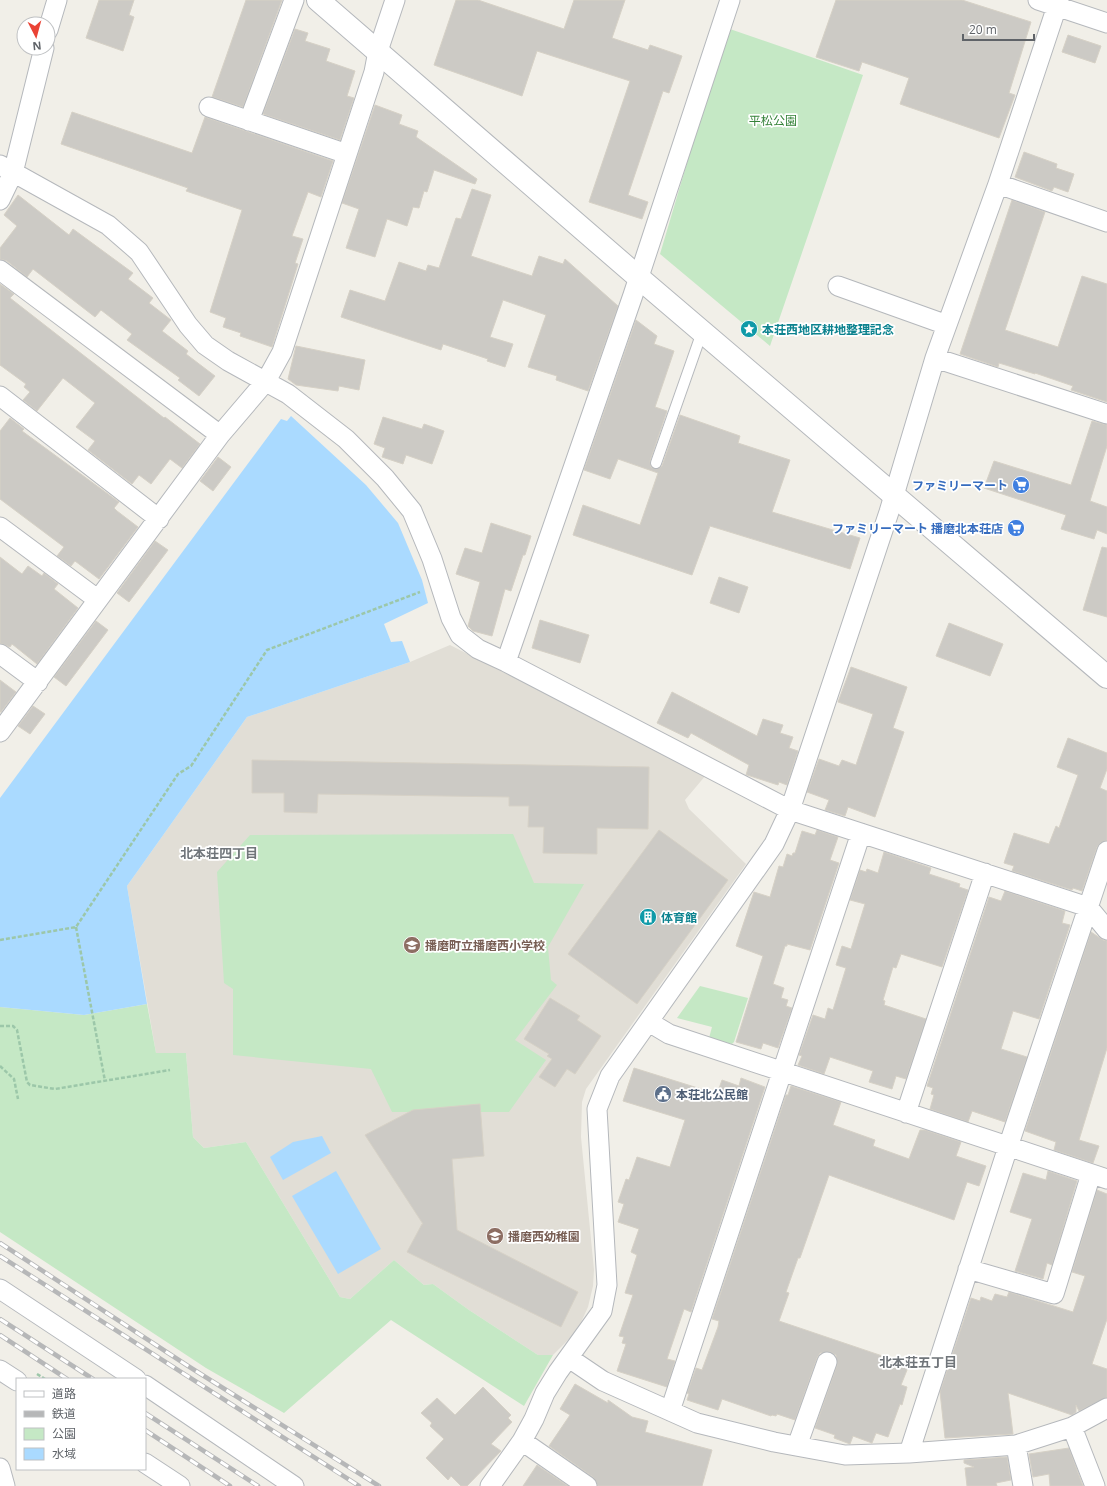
<svg xmlns="http://www.w3.org/2000/svg" width="1107" height="1486" font-family="'Open Sans','Noto Sans JP',sans-serif">
	<style>
		.education { fill: #e1ded6 }
		.green { fill: #c5e8c5 }
		.water { fill: #aadaff }
		.building { fill: #cccac5; stroke: #d6d1c6 }
		.lines { fill: none; stroke-linecap: round; stroke-linejoin: round }
		.service-casing { stroke: #b5b8bc; stroke-width: 12 }
		.minor-casing { stroke: #b5b8bc; stroke-width: 21 }
		.tertiary-casing { stroke: #b5b8bc; stroke-width: 24 }
		.path { stroke: #9cc7a9; stroke-width: 2.5; stroke-dasharray: 4 2; stroke-linecap: butt }
		.service { stroke: #fff; stroke-width: 10 }
		.minor { stroke: #fff; stroke-width: 19 }
		.tertiary { stroke: #fff; stroke-width: 22 }
		.rail-casing { stroke: #b6b7b8; stroke-width: 4.5 }
		.rail { stroke: #fff; stroke-width: 3; stroke-dasharray: 9; stroke-linecap: butt }
		.labels { text-anchor: middle; dominant-baseline: central; stroke-width: 3.5; stroke-linejoin: round; paint-order: stroke }
		.park-label { font-size: 12px; fill: #348238; stroke: #fff }
		.culture-label { font-size: 12px; font-weight: bold; fill: #0d838f; stroke: #fff; text-anchor: start }
		.shop-label { font-size: 12px; font-weight: bold; fill: #366cbe; stroke: #fff; text-anchor: end }
		.education-label { font-size: 12px; font-weight: bold; fill: #785e54; stroke: #fff; text-anchor: start }
		.service-label { font-size: 12px; font-weight: bold; fill: #4e5e75; stroke: #fff; text-anchor: start }
		.neighbourhood-label { font-size: 13px; font-weight: bold; fill: #70757a; stroke: #fff }
	</style>
	<rect width="100%" height="100%" fill="#f1efe8"/>
	<path class="education" d="M450,645l256,130 -21,25 4,9 57,55 -160,225 -4,13 -1,35 13,133 -1,16 -5,21 -11,24 -24,24h-15l-69,-45 -36,-26 -9,1 -30,-25 -44,39 -10,-2 -94,-155 -42,6 -11,-11 -7,-84h-30l-29,-167 120,-169 163,-55z"/>
	<path class="green" d="M727,28l136,47 -93,271 -110,-92z
		M513,834l21,49 50,1 -36,63 3,33 6,5 -42,55 31,20 -37,52h-117l-21,-43 -138,-14v-66l-9,-6 -7,-111 33,-37z
		M700,986l48,12 -14,44 -2,2 -23,-6 3,-11 -35,-9z
		M147,1004l9,49h30l7,84 11,11 42,-6 94,155 10,2 44,-39 30,25 9,-1 36,26 69,45h15l-29,51 -133,-86 -107,93 -78,-45 -206,-136v-225l84,8z"/>
	<path class="water" d="M291,416l75,69 32,38 24,57 6,23 -44,21 7,18 11,-1 8,21 -163,55 -120,169 20,118 -63,11 -84,-8v-209l281,-379 6,2z
		M322,1136l9,17 -48,27 -13,-23 23,-15z
		M336,1171l45,78 -43,25 -46,-78z"/>
	<path class="building" d="M99,0h35l-5,15 5,2 -11,34 -37,-13z
		M246,0h36l-39,107 -31,-10z
		M456,0h22l86,29 10,-29h51l-13,38 36,12 2,-5 32,11 -13,37 -6,-2 -35,104 20,7 -6,17 -53,-17 41,-121 -93,-30 -15,45 -88,-31z
		M836,0h126l69,22 -22,71 6,2 -16,43 -99,-34 9,-26 -47,-16 -3,9 -43,-14z
		M295,29l13,4 -3,8 25,8 -4,12 29,10 -8,25 7,2 -14,42 -77,-26z
		M1068,35l33,11 -6,17 -33,-11z
		M375,105l27,10 -3,9 19,7 -2,6 61,42 -2,5 -41,-14 -7,22 -3,-1 -5,17 -6,-1 -6,19 -20,-7 -12,38 -29,-9 13,-39 -17,-6z
		M72,112l120,41 13,-36 128,44 -12,36 -13,-5 -16,44 11,3 -8,24 3,1 -26,83 -32,-11 1,-3 -18,-6 3,-9 -16,-6 32,-102 -56,-19 2,-3 -127,-44z
		M1024,152l33,12 -1,4 18,6 -6,18 -14,-5 -2,4 -37,-14z
		M472,189l19,6 -20,61 61,20 7,-20 24,8 2,-5 53,47 -30,85 -32,-11 1,-4 -29,-9 18,-52 -43,-15 -13,37 23,7 -8,23 -18,-6 1,-2 -45,-15 -2,6 -100,-33 9,-27 35,11 14,-39 27,9 2,-6 11,3 17,-50 5,1z
		M18,195l51,40 4,-6 60,44 -5,6 25,19 -4,5 22,17 -9,11 26,20 -2,3 29,22 -16,20 -21,-16 2,-2 -53,-38 5,-6 -31,-24 -6,7 -62,-48 -6,8 -20,-16 -7,-2v-11l17,-22 -13,-11z
		M1012,200l33,12 -40,118 53,17 24,-71 25,8v118l-36,-12 2,-4 -38,-13v1l-36,-11 -1,4 -38,-13z
		M0,284l14,10 -4,4 154,120 1,-1 35,27 -18,24 -12,-9 -19,25 -12,-9 -7,9 -44,-34 7,-9 -19,-14 19,-24 -32,-25 -26,33 -14,-11 7,-8 -6,-5 2,-3 -26,-19z
		M636,320l21,16 -3,8 20,7 -19,56 12,4 -17,50 1,6 6,2 5,-3 18,-51 60,21 -2,7 52,17 -18,52 88,26 -10,31 -140,-43 -18,49 -119,-40 10,-30 57,20 18,-52 -40,-14 -8,20 -26,-9z
		M296,346l69,14 -6,30 -20,-4 -1,5 -42,-6 -8,-6z
		M383,417l39,12 2,-5 20,7 -12,33 -26,-9 -3,9 -21,-7 3,-9 -11,-4z
		M10,418l14,11 -2,2 97,71 -5,6 3,3 21,16 -39,52 -24,-18 -4,5 -14,-10 7,-9 -64,-48v-68z
		M1092,421l15,4v21l-17,55 17,6v27l-10,-4 -3,9 -33,-10 5,-14 -82,-27 10,-27 77,24z
		M218,457l13,10 -18,24 -13,-10z
		M491,523l40,13 -6,19h-2l-12,36 -6,-2 -13,47 -19,-5 -5,-5 12,-44 -24,-8 9,-26 17,5z
		M155,541l13,9 -39,52 -12,-9z
		M1102,547l5,1v69l-24,-7z
		M0,557l22,17 6,-8 14,10 2,-3 14,11 -4,5 24,19 -41,56 -25,-20 -2,3 -10,-4z
		M719,577l29,10 -9,26 -29,-10z
		M540,620l49,15 -9,28 -48,-15z
		M96,621l12,9 -42,56 -12,-9z
		M949,623l54,21 -13,32 -54,-20z
		M851,667l56,20 -14,41 11,4 -29,85 -27,-10 -3,9 -20,-6 4,-10 -22,-8 12,-33 20,7 3,-6 14,5 17,-51 -35,-12z
		M0,680l16,12 -15,20h-1z
		M672,692l85,44 6,-17 20,6 -3,8 13,4 -4,11 9,3 -11,34 -8,-3 -1,3 -31,-10h-1l3,-10 -58,-32 -3,5 -31,-15z
		M33,706l12,8 -15,20 -12,-8z
		M1068,738l39,15v16l-7,19 7,3v49l-7,3 -3,4 -15,44 -9,-3 -1,2 -60,-19 2,-5 -10,-3 10,-30 35,11 7,-18 3,2 19,-53 -21,-8z
		M252,760l397,7 -1,62 -51,-1v26l-54,-1 1,-26h-16l1,-21h-20v-9l-191,-3 -1,19 -33,-1v-19h-32z
		M659,830l69,50 -91,124 -69,-50z
		M817,830l21,7 -8,23 9,3 -29,87 -23,-6v2h-2l-12,38 11,4 -3,10 7,2 -2,6 6,2 -14,40 -15,-5 -2,6 -25,-7 27,-86 -27,-10 18,-54 16,5 9,-31 4,1 4,-13 5,2 1,-3h2l7,-22 13,4z
		M884,852l47,16 -2,6 31,10 -1,3 9,3 -26,77 -41,-13 -5,14 -3,-1 -10,33 2,1 -1,4 42,14 -20,60 -10,-3 -4,13 -23,-7 4,-11 -43,-14 -6,17 -26,-9 4,-9 -3,-1 14,-40 12,4 3,-11 5,2 13,-42 -10,-3 6,-19 9,3 14,-45 -15,-4 10,-30 6,2 1,-3 11,4z
		M1005,891l60,20 -3,12 8,2 -31,94 -26,-8 -12,38 26,8 -22,65 -33,-11 -4,11 -38,-13 4,-14 -3,-1 2,-6 -6,-2 62,-189 12,4z
		M1091,932l12,8 4,1v107l-28,92 20,6 -6,17 -39,-13 2,-8 -31,-11z
		M550,998l30,18 -3,4 24,16 -26,38 -8,-5 -12,18 -16,-10 13,-18 -5,-3 2,-2 -25,-15z
		M634,1068l83,26 5,-14 17,6 2,-8 24,9 -74,225 -7,-3 -17,50 8,2 -8,26 -50,-16 9,-27 -4,-1 2,-6 -5,-1 14,-41 -8,-2 12,-38 -6,-3 8,-23 -21,-7 6,-18 -6,-2 8,-23 3,1 8,-23 33,10 15,-47 -62,-19z
		M791,1086l50,16 -8,23 42,15 -2,6 36,13 11,-29h5l36,12 -5,14 30,10 -7,20 -12,-4 -13,38 -125,-45 -29,83h-2l-12,34 3,1 -10,28 130,44 -8,20 6,2 -5,18 -2,-1 -12,33 -12,-4 -4,10 -19,-7 -3,8 -16,-6 1,-3 -20,-7 22,-63 -1,-10 -6,-3 -10,1 -3,5 -22,62 -18,-6 -1,2 -4,-1 -1,1 -49,-17 -4,11 -31,-10 2,-6 -2,-1 9,-25 6,2 16,-43 1,-6 -7,-2 74,-224h2z
		M480,1104l4,52 -32,3 5,71 121,62 -17,35 -154,-75 15,-28h1l-58,-89 48,-25z
		M1048,1171l29,10 -25,84 -5,-2 -4,16 -28,-8 17,-52 -22,-7 13,-39 23,7z
		M1097,1190l10,4v125l-15,45 15,5v28l-28,14 -3,-6v7l-4,3 -64,-22 5,41 -68,4 -5,-46 31,-94 9,3 1,-4 11,4 3,-7 12,3 2,-5 64,20 12,-36 -13,-4z
		M575,1384l33,19v-3l24,17 16,4 -3,11 67,18 -10,36h-104l-5,-9 -44,-31 21,-31 -10,-6z
		M483,1387l28,28 -3,3 4,4 -21,22 10,7 -34,35h-6l-10,-10 -3,4 -22,-22 18,-19 -14,-13 2,-3 -11,-10 16,-15 18,17z
		M1069,1448l14,38h-33l-1,-12 -16,3 -4,-23z
		M1007,1457l4,23 -15,3 1,3h-30l-2,-18 9,-1 -10,-4v-3z
		M537,1465l31,21h-45z"/>
	<g class="lines">
		<defs>
			<path id="service" d="M656,463l46,-131"/>
			<path id="minor" d="M1038,0l69,23
				M48,30l9,-30
				M209,107l138,47
				M249,121l45,-121
				M0,165l108,60 31,27 49,73 17,20 23,16 60,33 58,45 39,39 27,33 20,48 19,59 9,17 18,14 28,13 284,148 298,97 19,23
				M998,184l109,38
				M0,200l13,-27 31,-125
				M0,270l220,165
				M838,286l109,39
				M935,358l172,56
				M0,396l159,123
				M0,527l97,72
				M0,654l38,28
				M506,662l127,-367 97,-295
				M0,732l220,-297 46,-54 16,-29 92,-280 4,-21 17,-51
				M649,1022l20,12 438,145
				M906,1113l79,-240
				M968,1269l86,25 37,-120
				M0,1289l136,90
				M569,1358l34,23 94,42 77,19 71,13 64,-2 107,-8 56,-18 35,-19
				M0,1370l17,11
				M145,1385l149,101
				M670,1411l191,-578
				M1072,1427l23,59
				M522,1441l65,45
				M1016,1445l7,41
				M797,1446l30,-84
				M909,1453l99,-306 99,-296
				M145,1463l35,23
				M0,1468l5,18
				M490,1486l32,-45 12,-22 11,-26 13,-21 44,-61 5,-26 -10,-176 13,-33 164,-232 16,-34 99,-298 46,-154 63,-174 61,-184"/>
			<path id="tertiary" d="M318,0l320,277 469,400"/>
		</defs>
		<use href="#service" class="service-casing"/>
		<use href="#minor" class="minor-casing"/>
		<use href="#tertiary" class="tertiary-casing"/>
		<path class="path" d="M76,927l29,154
			M0,940l76,-13 102,-153 13,-8 76,-116 153,-58
			M0,1026h13l4,4 10,52 3,3 25,4 115,-19
			M0,1066l14,13 4,20
			M37,1374l8,5"/>
		<use href="#service" class="service"/>
		<use href="#minor" class="minor"/>
		<use href="#tertiary" class="tertiary"/>
		<defs>
			<path id="rail" d="M0,1243l188,123 191,120
				M0,1256l359,230
				M0,1319l93,60
				M0,1335l67,44
				M145,1413l113,73
				M145,1430l85,56"/>
		</defs>
		<use href="#rail" class="rail-casing"/>
		<use href="#rail" class="rail"/>
	</g>
	<defs>
		<symbol id="sight-disc" viewBox="-11 -11 22 22"><circle r="9.5" fill="#0f9aa8" stroke="#fff"/><path d="M0-6L1.8-2.2L6-1.7L2.9 1.2L3.7 5.4L0 3.3L-3.7 5.4L-2.9 1.2L-6-1.7L-1.8-2.2Z" fill="#fff"/></symbol>
		<symbol id="supermarket-disc" viewBox="-11 -11 22 22"><circle r="9.5" fill="#3f7fe0" stroke="#fff"/><path d="M-6-5.5h2.5l.6 2H6L4.5 2H-2.5L-4.4-4H-6ZM-1.5 3.2a1.3 1.3 0 1 0 .1 0ZM3 3.2a1.3 1.3 0 1 0 .1 0Z" fill="#fff"/></symbol>
		<symbol id="building-disc" viewBox="-11 -11 22 22"><circle r="9.5" fill="#0f9aa8" stroke="#fff"/><path d="M-4-6H4V6H1V3H-1V6H-4ZM-2.5-4.3h1.7v1.8h-1.7ZM.8-4.3h1.7v1.8H.8ZM-2.5-1h1.7V.8h-1.7ZM.8-1h1.7V.8H.8Z" fill="#fff"/></symbol>
		<symbol id="school-disc" viewBox="-11 -11 22 22"><circle r="9.5" fill="#8d6e63" stroke="#fff"/><path d="M0-5L7-2L0 1L-7-2ZM-4 1L0 2.5L4 1V4Q0 6-4 4Z" fill="#fff"/></symbol>
		<symbol id="civic-disc" viewBox="-11 -11 22 22"><circle r="9.5" fill="#5c6f8a" stroke="#fff"/><path d="M-.6-6.5H3V-4.5H.6V-3L4-1V1h2V6H-6V1h2V-1L-.6-3ZM-1.2 2.5V6h2.4V2.5Z" fill="#fff"/></symbol>
	</defs>
	<g fill-rule="evenodd">
		<use href="#sight-disc" x="739" y="319" width="20" height="20"/>
		<use href="#supermarket-disc" x="1011" y="475" width="20" height="20"/>
		<use href="#supermarket-disc" x="1006" y="518" width="20" height="20"/>
		<use href="#building-disc" x="638" y="907" width="20" height="20"/>
		<use href="#school-disc" x="402" y="935" width="20" height="20"/>
		<use href="#civic-disc" x="653" y="1084" width="20" height="20"/>
		<use href="#school-disc" x="485" y="1226" width="20" height="20"/>
	</g>
	<g class="labels">
		<g class="park-label">
			<text x="773" y="120">平松公園</text>
		</g>
		<g class="culture-label">
			<text x="762" y="329">本荘西地区耕地整理記念</text>
			<text x="661" y="917">体育館</text>
		</g>
		<g class="shop-label">
			<text x="1008" y="485">ファミリーマート</text>
			<text x="1003" y="528">ファミリーマート 播磨北本荘店</text>
		</g>
		<g class="education-label">
			<text x="425" y="945">播磨町立播磨西小学校</text>
			<text x="508" y="1236">播磨西幼稚園</text>
		</g>
		<g class="service-label">
			<text x="676" y="1094">本荘北公民館</text>
		</g>
		<g class="neighbourhood-label">
			<text x="219" y="853">北本荘四丁目</text>
			<text x="918" y="1362">北本荘五丁目</text>
		</g>
	</g>
	<rect x="16" y="1378" width="130" height="92" fill="#ffffff" stroke="#bfc1c3"/>
	<rect x="24" y="1391" width="20" height="6" fill="#ffffff" stroke="#bfc1c3"/>
	<text x="52" y="1398" font-size="12" fill="#5f6368">道路</text>
	<rect x="24" y="1411" width="20" height="6" fill="#b6b7b8" stroke="#bfc1c3"/>
	<text x="52" y="1418" font-size="12" fill="#5f6368">鉄道</text>
	<rect x="24" y="1428" width="20" height="12" fill="#c5e8c5" stroke="#bfc1c3"/>
	<text x="52" y="1438" font-size="12" fill="#5f6368">公園</text>
	<rect x="24" y="1448" width="20" height="12" fill="#aadaff" stroke="#bfc1c3"/>
	<text x="52" y="1458" font-size="12" fill="#5f6368">水域</text>
	<g transform="translate(36 36) rotate(174)"><circle r="19" fill="#ffffff" stroke="#bfc1c3"/>
	<path d="M0-3L7 15L0 10L-7 15Z" fill="#ea4335"/>
	<text y="-6" font-size="11" font-weight="bold" text-anchor="middle" fill="#5f6368">N</text>
	</g>
	<path d="M963 34v6h71v-6" fill="none" stroke="#5f6368" stroke-width="2"/>
	<text x="969" y="34" font-size="12" fill="#5f6368" stroke="#ffffff" stroke-width="3" paint-order="stroke">20 m</text>
</svg>
